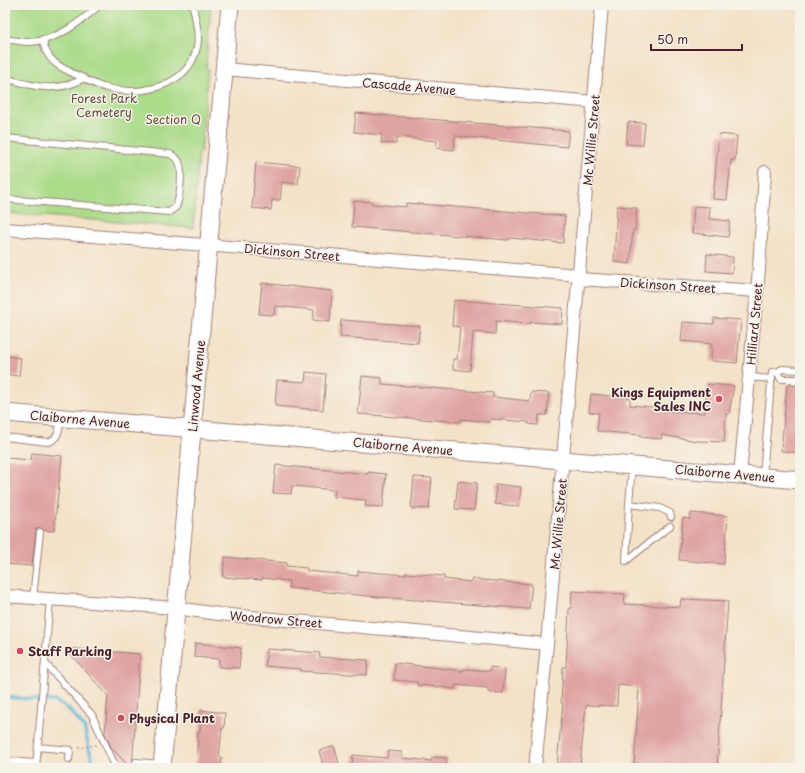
<svg xmlns="http://www.w3.org/2000/svg" width="805" height="773" font-family="'Playpen Sans',sans-serif">
	<style>
		.green { fill: #abdc8a; stroke: #7a7e5a }
		.lines { fill: none; stroke-linecap: round; stroke-linejoin: round }
		.stream { stroke: #5db7db; stroke-width: 3.5 }
		.building { fill: #dfa3a2 }
		.lane-casing { stroke: #9f807a; stroke-width: 8 }
		.street-casing { stroke: #9f807a; stroke-width: 14 }
		.secondary-casing { stroke: #9f807a; stroke-width: 19 }
		.path { stroke: #9f807a; stroke-width: 2; stroke-dasharray: 1 3; stroke-linecap: butt }
		.lane { stroke: #fff; stroke-width: 6 }
		.street { stroke: #fff; stroke-width: 12 }
		.secondary { stroke: #fff; stroke-width: 17 }
		.poi-dot { fill: #d1495b; stroke: #f7f3e8; stroke-width: 1.5 }
		.labels { text-anchor: middle; dominant-baseline: central; stroke-width: 3; stroke-linejoin: round; paint-order: stroke }
		.street-label { font-size: 12px; fill: #4a1f2b; stroke: #f7f3e8 }
		.park-label { font-size: 12px; fill: #624e43; stroke: #f7f3e8 }
		.poi-label { font-size: 12px; font-weight: bold; fill: #4a1f2b; stroke: #f7f3e8; text-anchor: start }
	</style>
	<rect width="100%" height="100%" fill="#f7f3e8"/>
	<filter id="ink" filterUnits="userSpaceOnUse"><feTurbulence type="fractalNoise" baseFrequency=".025" numOctaves="2"/><feDisplacementMap in="SourceGraphic" scale="8" xChannelSelector="R" yChannelSelector="G"/><feConvolveMatrix kernelMatrix="1 2 1 2 8 2 1 2 1" color-interpolation-filters="sRGB"/></filter>
	<filter id="wash" filterUnits="userSpaceOnUse"><feTurbulence type="fractalNoise" baseFrequency=".012" numOctaves="4" result="noise"/><feDisplacementMap in="SourceGraphic" scale="16" xChannelSelector="R" yChannelSelector="G"/><feGaussianBlur stdDeviation="0.9" result="paint"/><feColorMatrix in="noise" values="0 0 0 0 0 0 0 0 0 0 0 0 0 0 0 0 0 1.4 0 .05"/><feComposite in="paint" operator="in"/></filter>
	<g filter="url(#wash)">
		<rect width="100%" height="100%" fill="#f4e2c8"/>
		<path class="green" d="M5,5h206l-5,63 2,1 -7,83h-2l-6,76 -188,-15z"/>
		<g class="lines">
			<path class="stream" d="M5,697l50,4 12,7 17,19 10,41"/>
		</g>
		<g id="blocks">
			<path class="building" d="M356,113l213,18 -2,16 -112,-11 -1,14 -18,-2 1,-7 -40,-4 -1,7 -15,-1 1,-8 -28,-3z
				M628,122l17,1 -2,22 -17,-1z
				M719,134l18,2 -2,24h-4l-4,40 -14,-1z
				M256,162l44,4 -2,18 -16,-2 -2,18h-8l-1,10 -19,-2z
				M354,201l18,1v2l34,3v-4l159,13 -2,27 -54,-5v2l-157,-13z
				M617,206l20,2 -2,22h-2l-3,34 -16,-2z
				M694,206l16,1 -1,12 21,2 -2,16 -36,-4z
				M707,254l26,3 -1,16 -26,-2z
				M262,283l70,8 -2,31 -17,-2 1,-10 -39,-4 -1,9 -15,-1z
				M454,300l109,8 -1,16 -32,-2v2l-34,-3 -1,13 -22,-2 -3,39 -17,-2v-10h4l3,-32 -8,-1z
				M714,318l27,2 -4,43 -26,-2 1,-17 -31,-3 2,-19 31,2z
				M341,320l79,6 -2,17 -78,-6z
				M5,356l16,2 -2,18 -14,-2z
				M306,372l20,2 -3,36 -48,-4 2,-26 28,2z
				M362,376l20,2v6l111,9v4l37,4 1,-9 18,1 -2,22h-8l-1,10 -10,-1 1,-2 -38,-3 -1,3 -29,-3v3l-103,-8z
				M708,384l26,2 -5,28h-3l-2,28 -27,-1 -35,-6 -1,4 -20,-2v-2l-44,-4 2,-18 -10,-1 2,-18 39,4v7l34,3v3l41,2z
				M787,385l13,1v67l-19,-2z
				M32,453l30,3 -8,75 -10,-1 -4,-2 -4,1 -4,37 -27,-2v-106l26,2z
				M276,465l92,9v-2l18,2 -3,33 -18,-1 1,-6 -32,-3 1,-7 -43,-4 -1,8 -18,-1z
				M414,477l18,1 -3,31 -18,-1z
				M458,481l19,2 -3,27 -19,-1z
				M496,484l25,3 -2,19 -24,-2z
				M691,513l37,3 -4,48 -45,-4 4,-42 7,1z
				M225,557l62,6 -1,3 21,2v3l51,5v-5l47,4v-2l39,3v3l27,3v-3l61,5 -3,25 -162,-13 -78,-8v-7l-27,-3v2l-39,-3z
				M572,591l53,3 -1,10 56,3 1,-8 47,2 -11,167h-83l5,-81 -21,-2 -1,21 -31,-1 -6,61 -23,-2 6,-61h-2l2,-36h3l3,-58h2z
				M195,643l46,5 -2,20 -20,-1v-8l-25,-2z
				M65,648l75,6 -8,114h-2l-19,-21 -6,-14 3,-37z
				M267,649l53,4 -1,4 49,3 -1,15 -66,-4v-2l-36,-3z
				M395,663l68,8 1,-2 26,2v-4l15,2 -2,24 -15,-1v-4l-33,-3v4l-16,-2 -22,-2v-3l-23,-2z
				M201,710l24,3 -1,15h-2l-3,29h3l-1,11h-25l2,-36h2z
				M334,746l5,17 -15,5 -5,-17z
				M388,751l14,1v6l30,3v-4l15,1 -1,10h-94l1,-13 34,3z"/>
		</g>
	</g>
	<g filter="url(#ink)">
		<use href="#blocks" fill-opacity="0" stroke="#9f807a" stroke-width="1"/>
		<g class="lines">
			<defs>
				<path id="lane" d="M5,39c8,1 16,3 25,3 27,-1 50,-20 70,-37
					M43,39c2,22 18,29 36,37 9,5 18,10 28,12 34,9 82,-2 90,-41 3,-13 -2,-28 -4,-42
					M5,78c27,8 53,16 79,0
					M5,138l165,16c3,2 8,4 9,8 4,9 1,33 -2,42l-1,3 -7,5 -164,-13
					M777,372l4,7h19
					M749,377l23,2
					M5,437l43,5c11,-3 11,-13 13,-23
					M632,467l-3,37 31,4 10,5 1,4
					M763,475l9,-103h5l5,-3 18,1
					M629,504l-3,57 44,-35
					M33,598l7,-66
					M45,663l47,52 24,53
					M38,747l32,3 -1,9
					M5,761l31,2
					M36,768l14,-169
					M136,768v-6l25,2"/>
				<path id="street" d="M224,69l370,33
					M5,229l574,46
					M579,279l178,12
					M740,475l19,-206 6,-97
					M5,596l171,12 43,6 328,30
					M535,768l12,-124 55,-639"/>
				<path id="secondary" d="M5,413l795,67
					M162,768l68,-763"/>
			</defs>
			<use href="#lane" class="lane-casing"/>
			<use href="#street" class="street-casing"/>
			<use href="#secondary" class="secondary-casing"/>
			<path class="path" d="M79,748l17,-3"/>
			<use href="#lane" class="lane"/>
			<use href="#street" class="street"/>
			<use href="#secondary" class="secondary"/>
		</g>
	</g>
	<g class="poi-dot">
		<circle cx="719" cy="399" r="4"/>
		<circle cx="20" cy="651" r="4"/>
		<circle cx="121" cy="718" r="4"/>
	</g>
	<g class="labels">
		<g class="street-label">
			<text transform="translate(409 86) rotate(5)">Cascade Avenue</text>
			<text transform="translate(591 140) rotate(-85)">Mc Willie Street</text>
			<text transform="translate(292 252) rotate(5)">Dickinson Street</text>
			<text transform="translate(668 285) rotate(4)">Dickinson Street</text>
			<text transform="translate(754 324) rotate(-85)">Hilliard Street</text>
			<text transform="translate(196 386) rotate(-85)">Linwood Avenue</text>
			<text transform="translate(80 419) rotate(5)">Claiborne Avenue</text>
			<text transform="translate(403 446) rotate(5)">Claiborne Avenue</text>
			<text transform="translate(725 473) rotate(5)">Claiborne Avenue</text>
			<text transform="translate(558 524) rotate(-85)">Mc Willie Street</text>
			<text transform="translate(276 619) rotate(5)">Woodrow Street</text>
		</g>
		<g class="park-label">
			<text x="104" y="98">Forest Park<tspan x="104" dy="14">Cemetery</tspan></text>
			<text x="173" y="119">Section Q</text>
		</g>
		<g class="poi-label">
			<text x="711" y="392" text-anchor="end">Kings Equipment<tspan x="711" dy="14">Sales INC</tspan></text>
			<text x="28" y="651">Staff Parking</text>
			<text x="129" y="718">Physical Plant</text>
		</g>
	</g>
	<rect width="805" height="773" fill="none" stroke="#f7f3e8" stroke-width="20"/>
	<path d="M651 44v6h91v-6" fill="none" stroke="#4a1f2b" stroke-width="2"/>
	<text x="657" y="44" font-size="12" fill="#4a1f2b" stroke="#f7f3e8" stroke-width="3" paint-order="stroke">50 m</text>
</svg>
